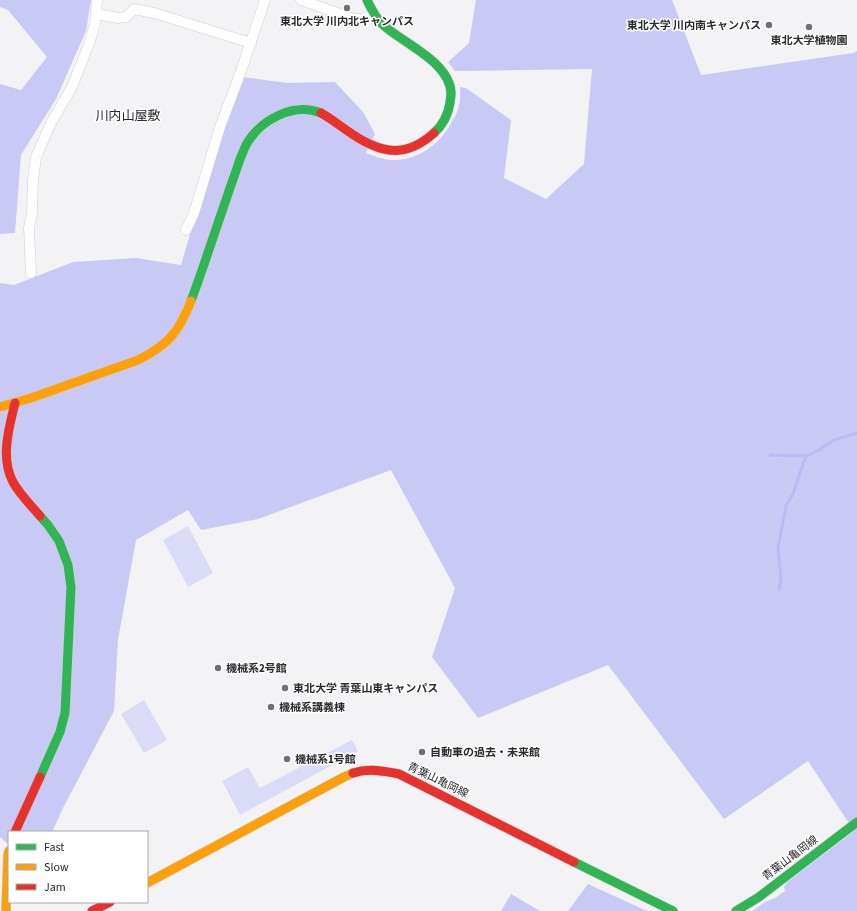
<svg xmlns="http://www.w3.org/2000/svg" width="857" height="911" font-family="'Source Sans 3','Noto Sans JP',sans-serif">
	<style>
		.green { fill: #dadbf7 }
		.forest { fill: #c9c9f6 }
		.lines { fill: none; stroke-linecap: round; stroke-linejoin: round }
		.stream { stroke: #bbbaf4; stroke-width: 3 }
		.street-casing { stroke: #ceced0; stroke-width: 11 }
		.fast-casing { stroke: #ceced0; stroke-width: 10 }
		.slow-casing { stroke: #ceced0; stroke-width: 10 }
		.jam-casing { stroke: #ceced0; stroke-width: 10 }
		.street { stroke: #fdfdfe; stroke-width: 10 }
		.fast { stroke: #30b455; stroke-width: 9 }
		.slow { stroke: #ff9f0a; stroke-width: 9 }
		.jam { stroke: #e5322d; stroke-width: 9 }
		.poi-dot { fill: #717173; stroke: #fff; stroke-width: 1.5 }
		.labels { text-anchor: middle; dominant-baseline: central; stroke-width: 3; stroke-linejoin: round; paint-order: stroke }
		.poi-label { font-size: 11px; font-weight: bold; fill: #2b2b2d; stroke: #fff; text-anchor: start }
		.street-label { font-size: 11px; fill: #2b2b2d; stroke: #fff }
		.quarter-label { font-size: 13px; fill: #2a2a2d; stroke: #fff }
	</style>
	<rect width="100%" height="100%" fill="#f3f3f5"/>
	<path class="green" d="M188,526l25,47 -25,14 -25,-47z
		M144,700l23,40 -23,13 -23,-39z
		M352,740l6,11 -118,64 -18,-34 26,-14 12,21z"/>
	<path class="forest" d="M0,0h91l-5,31 -30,68 -35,56 -6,78 -15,1v-150l21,6 26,-33 -39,-47 -8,-3z
		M476,0h196l29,75 152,-22 4,-2v860h-105l13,-9 10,-4 10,-7 -1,-4 3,-5 67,-51 -46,-70 -84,58 -116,-154 -130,53 -46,-61 23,-69 -64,-118 -133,49 -57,11 -13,-20 -52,30 -18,100 -4,71 -51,97 -11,24h-43v13l-9,-8v-554l14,2 59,-23 63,-4 45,7 10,-34 27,-88 25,-66 44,6 48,-1 28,30 12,22 -9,19c8,3 16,6 24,7 26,1 47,-13 60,-35 4,-6 8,-13 9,-20 2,-6 1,-12 1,-18l6,1 45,32 -7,58 42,21 38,-35 8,-95 -137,2 -7,-9 21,-19z
		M588,884l59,27h-79z
		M511,894l29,17h1h-40z"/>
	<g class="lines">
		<path class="stream" d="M770,455l37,1
			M779,590l2,-11 -3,-31 8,-42 7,-12 11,-33 3,-5 10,-5 17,-11 23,-7"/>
		<defs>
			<path id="street" d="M301,0l53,19h7l14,-4
				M97,14l21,4 8,-1 8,-8 20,4 97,30
				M186,230l8,-17 26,-86 20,-53 25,-74
				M31,273l-2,-45 3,-15 1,-33 3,-23 15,-34 21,-36 17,-43 6,-20 2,-24"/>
			<path id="fast" d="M367,0c4,8 8,17 15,24 20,19 69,38 69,70 0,3 -1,6 -1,9 -2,12 -7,22 -16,30
				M191,301c13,-35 24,-70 36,-104 4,-13 9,-25 13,-38 2,-4 4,-10 6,-14 14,-25 47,-43 75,-32
				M40,777l20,-45 5,-19 6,-126 -3,-22 -9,-24 -11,-16 -8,-9
				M574,862l99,49
				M736,911l23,-14 98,-75"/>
			<path id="slow" d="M0,407l31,-9 107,-38c30,-15 41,-28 53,-59
				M147,883l197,-106 9,-4
				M6,911l2,-56 1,-4"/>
			<path id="jam" d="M321,113c11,6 20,14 31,21 30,20 54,24 82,-1
				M15,403c-6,25 -15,55 -2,79 7,13 18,23 27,34
				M353,773c16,-5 31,-2 46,1l175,88
				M15,832l25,-55
				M92,911l18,-9"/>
		</defs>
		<use href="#street" class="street-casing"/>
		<use href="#fast" class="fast-casing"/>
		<use href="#slow" class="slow-casing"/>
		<use href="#jam" class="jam-casing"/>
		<use href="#street" class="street"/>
		<use href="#fast" class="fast"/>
		<use href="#slow" class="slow"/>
		<use href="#jam" class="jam"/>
	</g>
	<g class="poi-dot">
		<circle cx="347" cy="8" r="4"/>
		<circle cx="769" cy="25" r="4"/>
		<circle cx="809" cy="27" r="4"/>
		<circle cx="218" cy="668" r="4"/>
		<circle cx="285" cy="688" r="4"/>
		<circle cx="271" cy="707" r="4"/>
		<circle cx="422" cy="752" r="4"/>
		<circle cx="287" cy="759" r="4"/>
	</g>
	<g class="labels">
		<g class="poi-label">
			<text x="347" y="21" text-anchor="middle">東北大学 川内北キャンパス</text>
			<text x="761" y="25" text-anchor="end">東北大学 川内南キャンパス</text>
			<text x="809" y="40" text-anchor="middle">東北大学植物園</text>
			<text x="226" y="668">機械系2号館</text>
			<text x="293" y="688">東北大学 青葉山東キャンパス</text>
			<text x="279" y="707">機械系講義棟</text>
			<text x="430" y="752">自動車の過去・未来館</text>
			<text x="295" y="759">機械系1号館</text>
		</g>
		<g class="street-label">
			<text transform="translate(438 780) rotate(26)">青葉山亀岡線</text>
			<text transform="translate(790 858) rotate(-37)">青葉山亀岡線</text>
		</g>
		<g class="quarter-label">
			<text x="128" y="116">川内山屋敷</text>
		</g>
	</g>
	<rect x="8" y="831" width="140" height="72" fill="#ffffff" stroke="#aaaaab"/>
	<rect x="16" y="844" width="20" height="6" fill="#30b455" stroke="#aaaaab"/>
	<text x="44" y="851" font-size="12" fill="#2b2b2d">Fast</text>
	<rect x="16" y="864" width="20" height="6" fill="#ff9f0a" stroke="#aaaaab"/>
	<text x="44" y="871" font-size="12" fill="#2b2b2d">Slow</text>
	<rect x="16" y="884" width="20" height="6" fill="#e5322d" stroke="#aaaaab"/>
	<text x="44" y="891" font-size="12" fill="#2b2b2d">Jam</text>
</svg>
